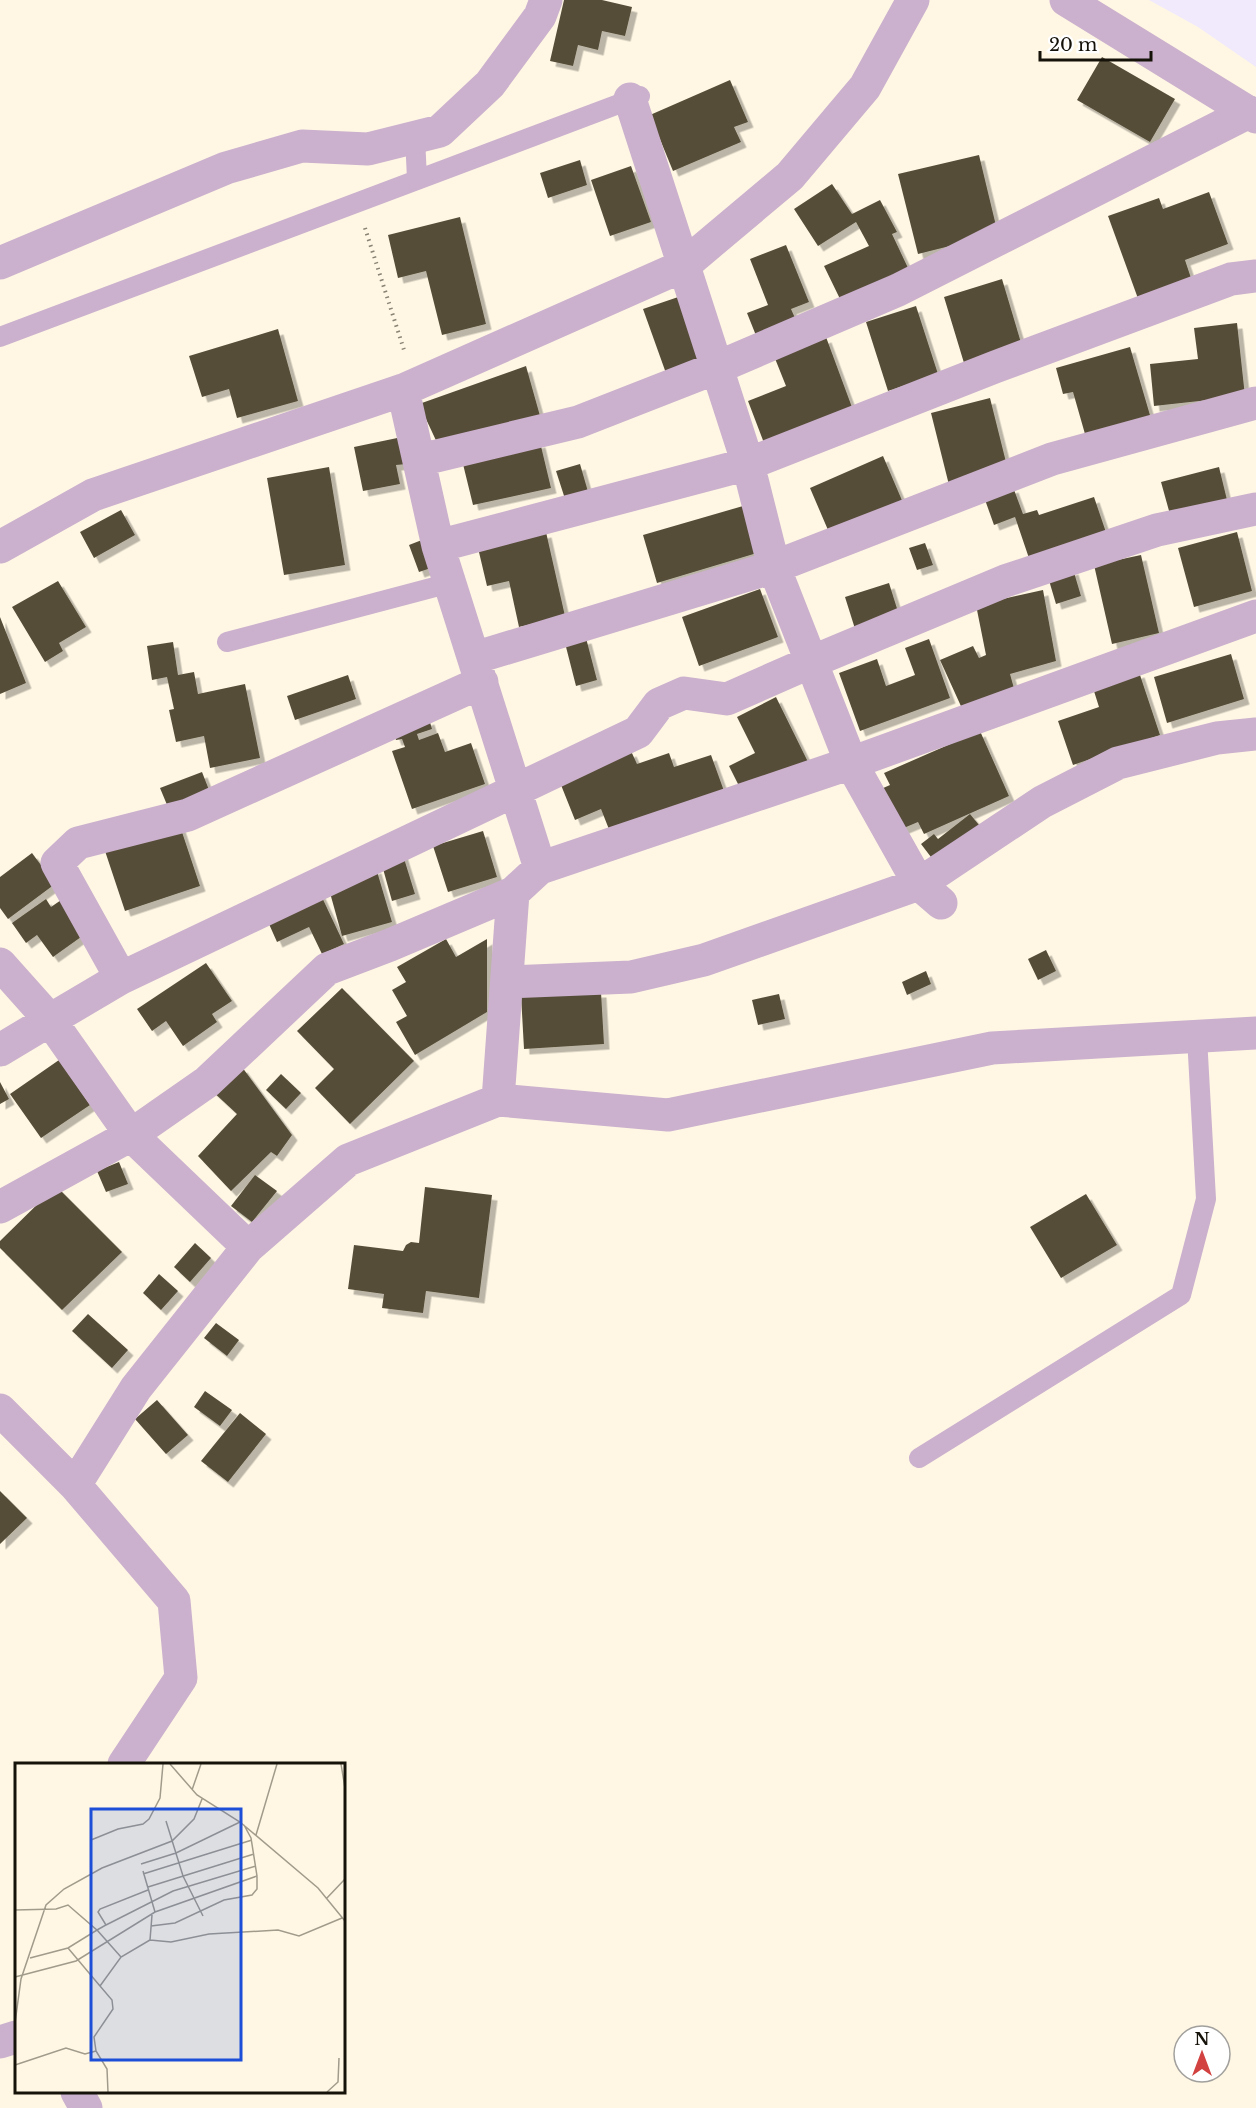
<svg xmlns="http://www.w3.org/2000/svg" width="1256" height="2108" font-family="'Libre Baskerville',serif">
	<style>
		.education { fill: #f0eafc }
		.building { fill: #564e39; filter: url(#shadow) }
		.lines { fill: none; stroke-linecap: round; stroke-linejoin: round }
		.path { stroke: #898375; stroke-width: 4; stroke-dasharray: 1.5 4.5; stroke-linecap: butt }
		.service { stroke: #cbb1cd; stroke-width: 20 }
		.minor { stroke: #cbb1cd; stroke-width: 33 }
		.tertiary { stroke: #cbb1cd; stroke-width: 33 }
		.inset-road { fill: none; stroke: #a19b8c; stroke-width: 1.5 }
		.view { fill: #1d4ed8; fill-opacity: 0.15; stroke: #1d4ed8; stroke-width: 3 }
		.inset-edge { fill: none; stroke: #151209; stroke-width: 3 }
	</style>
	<defs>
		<filter id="shadow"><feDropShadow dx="5.5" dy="5.5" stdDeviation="0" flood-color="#0004"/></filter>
	</defs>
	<rect width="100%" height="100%" fill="#fff7e4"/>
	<path class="education" d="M1149,0h107v67l-58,-40z"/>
	<path class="building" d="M564,0h38l30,7 -7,29 -23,-5 -4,19 -20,-5 -5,21 -23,-5z
		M1102,57l73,42 -25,43 -73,-42z
		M730,80l18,42 -14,5 7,15 -68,29 -23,-56z
		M979,155l19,79 -80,20 -20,-80z
		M580,160l7,25 -39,13 -8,-25z
		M631,166l20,56 -41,14 -19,-56z
		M832,184l20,30 28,-14 17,32 -5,2 17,36 -68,31 -17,-35 45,-20 -13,-24 -38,24 -24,-37z
		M1209,192l19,52 -43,16 8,24 -53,20 -32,-88 51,-18 4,11z
		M460,217l26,107 -44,11 -16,-64 -28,7 -10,-43z
		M786,245l23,57 -18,7 8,18 -40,16 -12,-30 21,-8 -18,-46z
		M1002,279l20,67 -58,17 -20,-66z
		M687,294l23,67 -43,15 -24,-67z
		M916,306l22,68 -50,17 -22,-69z
		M1237,323l8,73 -91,10 -4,-42 48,-5 -4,-31z
		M278,329l20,72 -61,17 -8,-29 -27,8 -13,-41z
		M826,337l27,73 -89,33 -16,-42 38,-15 -12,-30z
		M1130,347l22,75 -65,19 -14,-49 -10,2 -7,-26z
		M526,366l16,57 -102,26 -21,-45z
		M990,398l18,72 -59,15 -18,-72z
		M402,437l5,27 -11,1 4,19 -37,7 -9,-44z
		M540,442l11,46 -78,17 -11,-45z
		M883,456l21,49 -73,32 -21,-49z
		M580,464l9,31 -23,7 -10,-31z
		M329,467l16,98 -61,10 -17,-97z
		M1219,467l9,37 -57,14 -10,-36z
		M1013,487l10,27 14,-4 2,5 55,-18 15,44 -77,26 -17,-50 -21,8 -10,-28z
		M743,506l14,47 -100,30 -14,-48z
		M121,510l14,25 -41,23 -14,-26z
		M546,532l19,84 -46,11 -10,-46 -22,5 -9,-38z
		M1237,532l15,59 -58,16 -16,-59z
		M427,538l10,28 -18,6 -10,-27z
		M925,543l8,22 -16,5 -8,-22z
		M1141,555l18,78 -47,11 -18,-79z
		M1073,569l8,27 -25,8 -8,-27z
		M58,581l28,46 -27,16 4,8 -18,11 -33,-55z
		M889,583l11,35 -44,14 -11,-35z
		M760,589l18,48 -79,29 -17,-49z
		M1043,590l13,71 -46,13 5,18 -50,23 -25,-55 33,-14 6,12 7,-3 -10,-50z
		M0,617l26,66 -26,11z
		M586,638l11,42 -21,6 -11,-43z
		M929,639l21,59 -90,33 -21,-58 38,-14 9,27 29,-11 -10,-27z
		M173,642l5,33 16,-3 4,22 47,-10 15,74 -50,10 -6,-32 -28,6 -7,-32 5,-1 -7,-32 -15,3 -5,-34z
		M1231,654l13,45 -77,24 -13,-46z
		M1139,672l21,63 -87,30 -15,-44 41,-14 -6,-19z
		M348,675l8,24 -61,21 -8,-24z
		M776,697l33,67 -65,32 -15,-30 26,-13 -18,-36z
		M429,719l3,10 -15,5 2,6 19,-7 7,19 26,-9 14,41 -73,25 -20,-58 13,-4 -3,-8 -6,1 -3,-9z
		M980,731l29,65 -85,38 -6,-12 -19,8 -18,-41 9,-4 -6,-12z
		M631,751l6,13 32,-11 5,14 37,-12 17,47 -114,40 -13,-33 -26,11 -16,-40z
		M202,772l9,23 -41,17 -10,-24z
		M970,814l9,11 -45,36 -13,-17 13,-10 4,5z
		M180,826l20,60 -75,25 -20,-60z
		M483,831l14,46 -49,15 -15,-46z
		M402,852l13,42 -23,7 -12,-43z
		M32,853l23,31 -47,35 -8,-11v-31z
		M376,868l16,54 -50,14 -15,-54z
		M319,891l25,53 -22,10 -13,-27 -32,15 -12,-27z
		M64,898l24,34 -35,25 -16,-22 -11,8 -14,-20 34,-24 5,8z
		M446,939l10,18 31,-18v73l-72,43 -19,-33 11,-6 -15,-26 14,-8 -9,-15z
		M1046,950l10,21 -18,9 -10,-21z
		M206,963l26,38 -20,13 5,8 -34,24 -17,-25 -14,10 -15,-22z
		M926,971l5,13 -24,11 -5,-13z
		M342,988l72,73 -64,63 -35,-36 19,-19 -37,-38z
		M601,992l3,52 -80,5 -3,-54z
		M779,994l6,25 -27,6 -6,-25z
		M59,1060l31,45 -49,33 -31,-44z
		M242,1067l50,68 -15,21 -6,-4 -40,39 -33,-35 39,-42 -27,-25z
		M281,1074l20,19 -15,16 -20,-19z
		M0,1082l9,17 -9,5z
		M119,1162l9,22 -22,8 -9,-21z
		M255,1175l22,16 -25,31 -21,-16z
		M56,1186l66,66 -60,58 -62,-62v-7z
		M425,1187l67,8 -13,103 -53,-7 -3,22 -41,-5 2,-14 -36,-5 6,-44 49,6 3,-6 5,-3 8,1z
		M1086,1194l31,51 -56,33 -31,-51z
		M195,1243l16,15 -21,24 -16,-15z
		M159,1274l19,17 -17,19 -18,-17z
		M88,1314l40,36 -16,18 -40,-37z
		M216,1323l23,17 -12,16 -23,-18z
		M205,1391l27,19 -12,16 -26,-19z
		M157,1400l31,35 -22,19 -31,-35z
		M240,1413l26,21 -38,48 -27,-21z
		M0,1491l27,27 -27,26z"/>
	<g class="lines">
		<path class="path" d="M365,228l39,122"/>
		<path class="service" d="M415,137l2,42
			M0,337l640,-241
			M227,642l223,-59
			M919,1458l262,-163 25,-96 -9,-162"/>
		<path class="minor" d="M630,99l118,365 26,103 77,196 68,121 22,19
			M0,263l226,-95 76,-22 66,3 72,-18 50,-47 50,-68 6,-16
			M403,390l35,156 102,322
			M420,460l158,-38 138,-54 182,-78 351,-178
			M438,546l310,-82 247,-97 236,-88 25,-3
			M0,547l93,-52 310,-105 280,-124 107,-90 75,-89 48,-87
			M474,658l300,-91 278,-108 204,-56
			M0,964l50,56 71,-42 -64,-115 21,-20 110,-28 294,-133
			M121,978l517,-246 21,-28 25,-11 43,6 84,-37 194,-81 152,-51 99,-21
			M507,982l124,-5 73,-17 215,-76 123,-82 76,-39 99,-25 39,-4
			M0,1050l50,-30 81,115 117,112
			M498,1100l170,15 324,-67 264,-15
			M0,1207l131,-72 76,-53 120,-113 63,-24 123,-52 27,-25 311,-105 405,-147
			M0,1410l75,75
			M124,1764l57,-86 -7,-77 -99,-116 61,-97 112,-141 100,-87 150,-60 15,-207
			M0,2042l16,-5
			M77,2092l9,16"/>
		<path class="tertiary" d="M1066,0l190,117"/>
	</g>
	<g transform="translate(15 1763)">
		<rect width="330" height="330" fill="#fff7e4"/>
		<path class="inset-road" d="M155,1l27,31 43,27 78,66 27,33M326,1l4,24M177,27l9,-26M151,58l17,55 20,40M241,72l21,-71M76,77l27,-11 25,-5 6,-5 11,-21 3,-34M126,101l35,-11 64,-31M128,108l12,41M128,111l109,-34M133,124l106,-33M311,136l19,-20M0,147l41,-1 12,-4 29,25 9,-5 -8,-13 2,-3 48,-19M91,162l67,-34 83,-25M136,163l24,-3 49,-23 28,-5 5,-6v-13M135,177l21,2 38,-8 69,-4 21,6 43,-18M53,185l32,38M15,195l38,-10 29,-18 24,27M0,214l61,-16 79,-49 102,-36 -6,-38 -7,-13M0,260l6,-44 25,-74 18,-16 38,-21 70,-27 22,-22 8,-20M0,302l51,-17 19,6 11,-3M93,329l-1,-23 -11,-18 -2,-14 19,-28 -1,-9 -12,-14 21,-29 29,-17 2,-25M312,329l11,-10 1,-24"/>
		<path class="view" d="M76,46h150v251h-150z"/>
		<rect width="330" height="330" class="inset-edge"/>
	</g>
	<g transform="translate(1202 2054)"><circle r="28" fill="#ffffff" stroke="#a1a09d" stroke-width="1.5"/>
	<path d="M0-4.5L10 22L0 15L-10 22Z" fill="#d14241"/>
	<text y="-9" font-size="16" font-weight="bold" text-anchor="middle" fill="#151209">N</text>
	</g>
	<path d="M1040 51v9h111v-9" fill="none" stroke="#151209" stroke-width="3"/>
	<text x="1049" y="51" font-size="18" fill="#151209" stroke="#ffffff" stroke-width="4.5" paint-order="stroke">20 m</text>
</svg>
